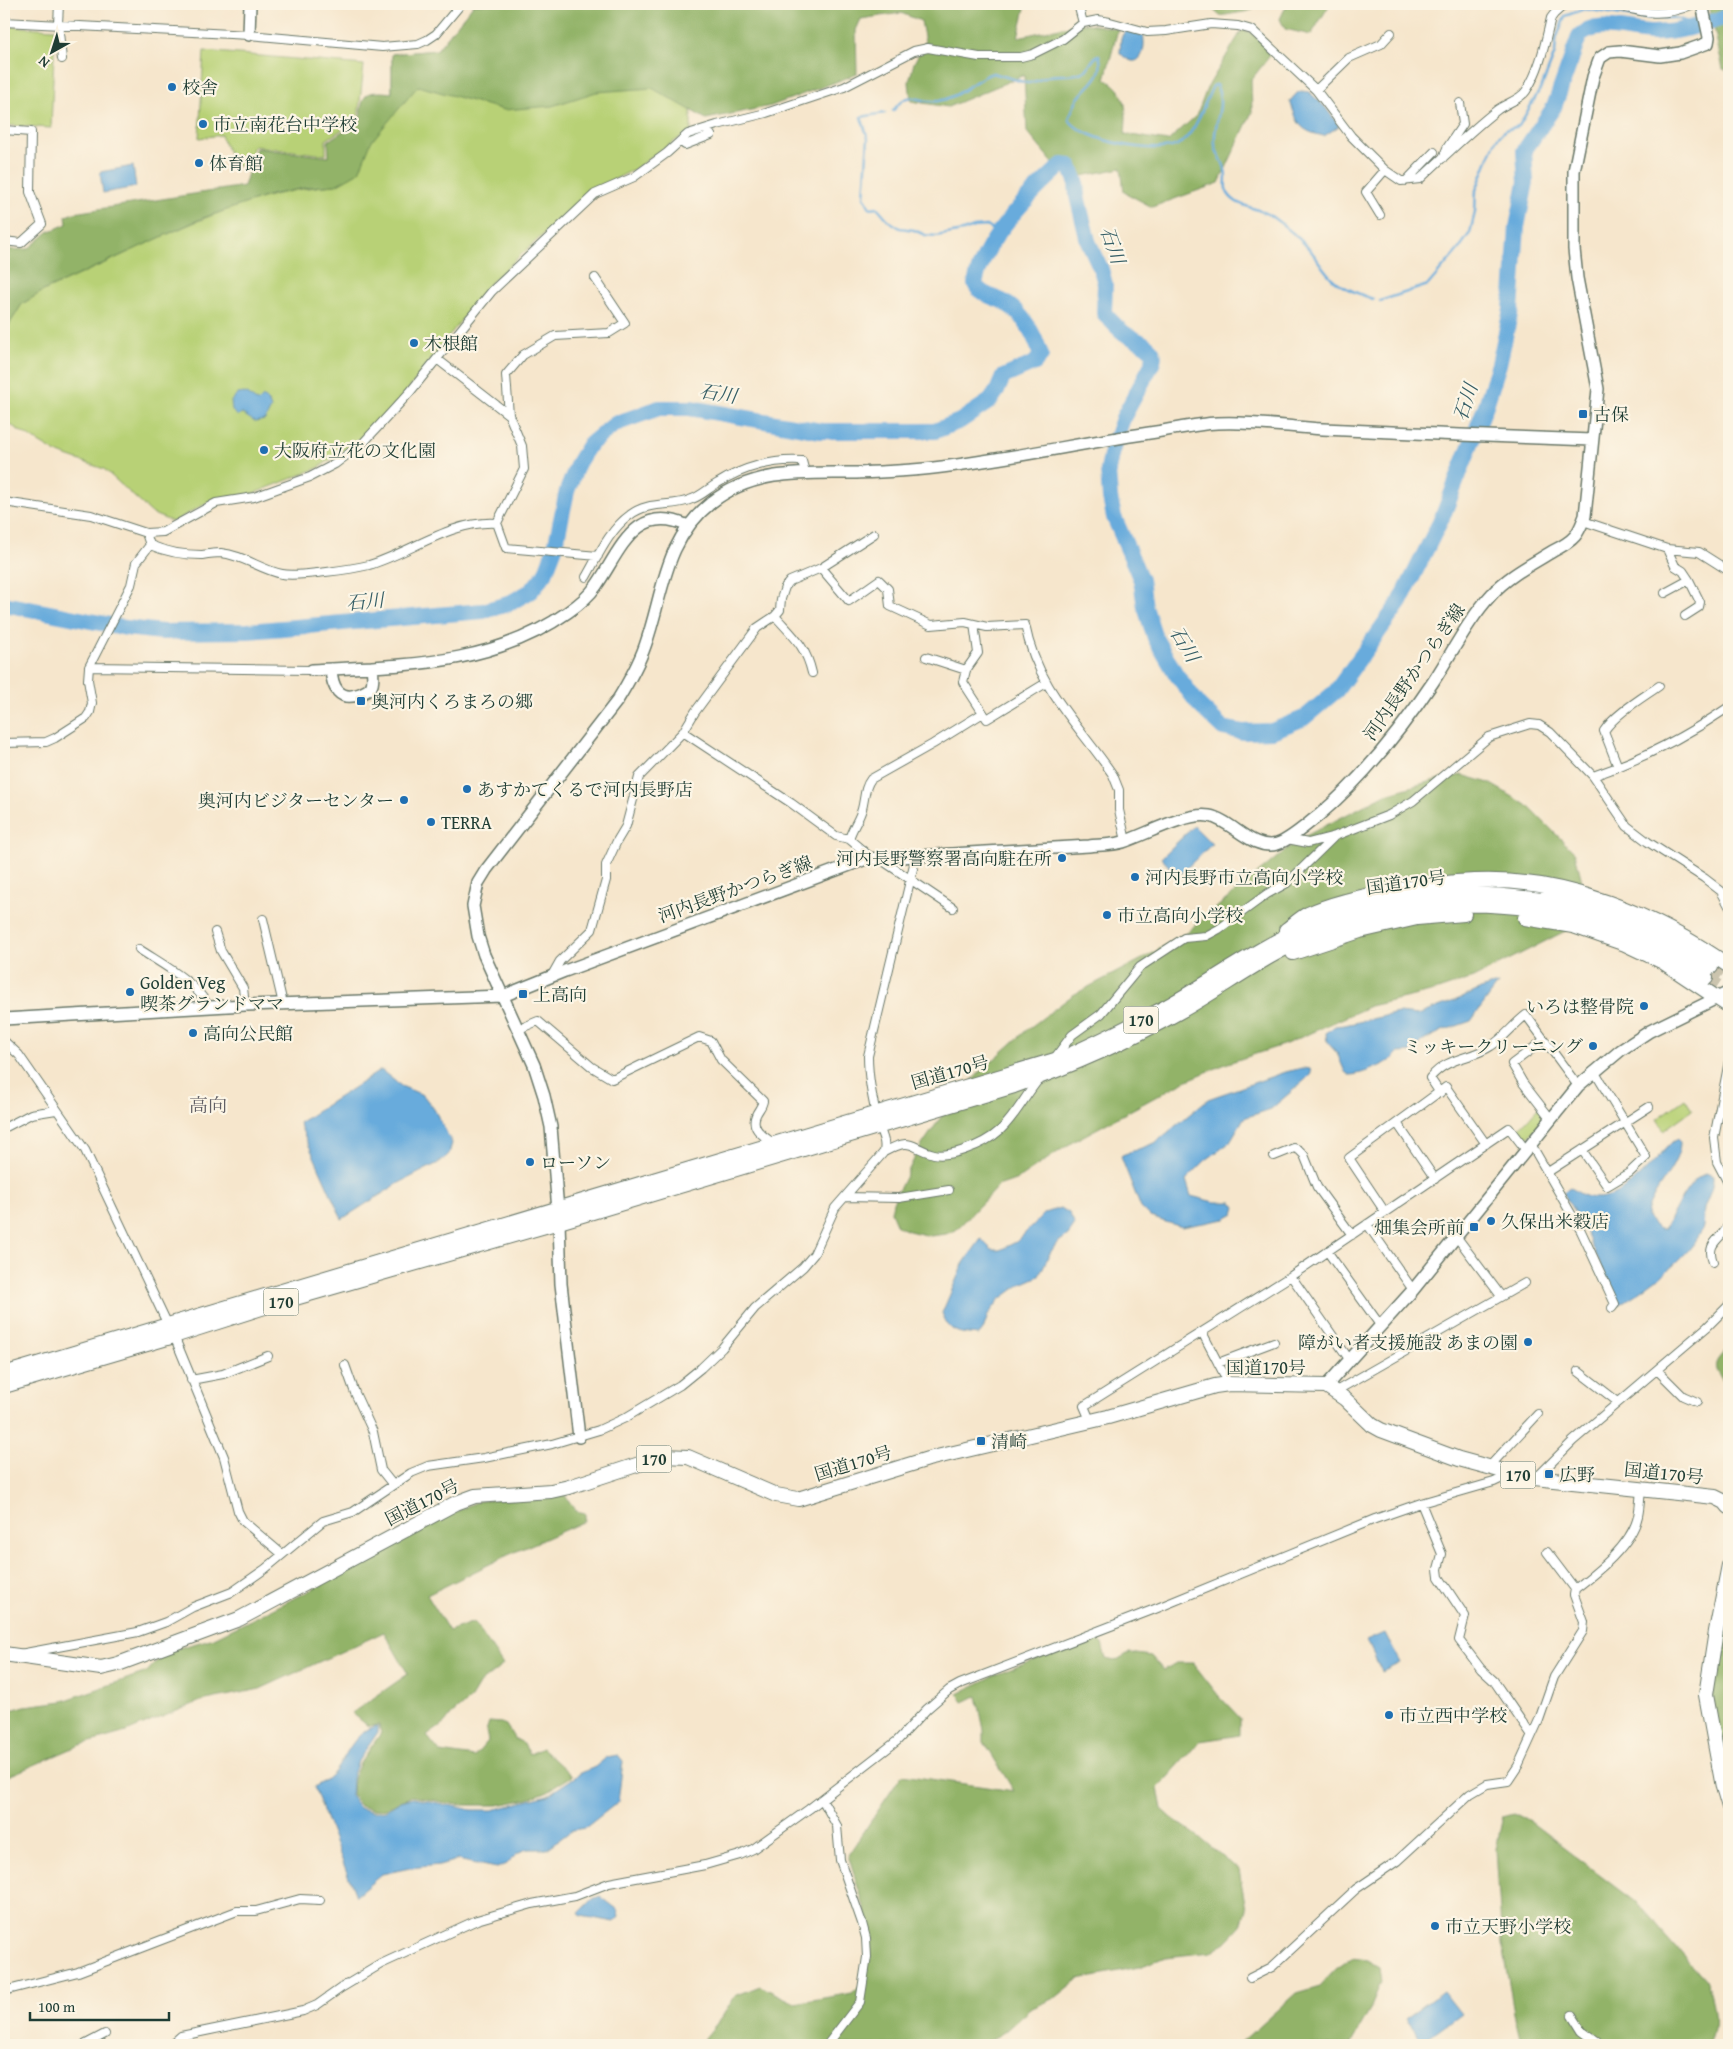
<svg xmlns="http://www.w3.org/2000/svg" width="1733" height="2049" font-family="'Gentium Book Plus','Noto Serif JP',serif">
	<style>
		.green { fill: #b8d176; stroke: #6c8755 }
		.forest { fill: #92b367; stroke: #58784e }
		.water { fill: #68abdc; stroke: #447488 }
		.lines { fill: none; stroke-linecap: round; stroke-linejoin: round }
		.stream { stroke: #68abdc; stroke-width: 2.5 }
		.river { stroke: #68abdc; stroke-width: 16 }
		.highway-tunnel { stroke: #cbc4ae; stroke-width: 14; stroke-dasharray: 14 7; stroke-linecap: butt }
		.street-casing { stroke: #6a7869; stroke-width: 10 }
		.secondary-casing { stroke: #6a7869; stroke-width: 14 }
		.highway-casing { stroke: #6a7869; stroke-width: 16 }
		.street { stroke: #fff; stroke-width: 8 }
		.secondary { stroke: #fff; stroke-width: 11 }
		.highway { stroke: #fff; stroke-width: 14 }
		.poi-dot { fill: #1f6fb2; stroke: #fcf5e5; stroke-width: 2 }
		.labels { text-anchor: middle; dominant-baseline: central; stroke-width: 4.5; stroke-linejoin: round; paint-order: stroke }
		.shield { fill: #fcf5e5; stroke: #617469; stroke-width: 1 }
		.shield-label { font-size: 16px; font-weight: bold; fill: #1f3d34 }
		.poi-label { font-size: 18px; fill: #1f3d34; stroke: #fcf5e5; text-anchor: start }
		.street-label { font-size: 18px; fill: #1f3d34; stroke: #fcf5e5 }
		.water-label { font-size: 19px; font-style: italic; fill: #355e66; stroke: #fcf5e5 }
		.neighbourhood-label { font-size: 19px; fill: #626066; stroke: #fcf5e5 }
	</style>
	<rect width="100%" height="100%" fill="#fcf5e5"/>
	<filter id="ink" filterUnits="userSpaceOnUse"><feTurbulence type="fractalNoise" baseFrequency=".02" numOctaves="2"/><feDisplacementMap in="SourceGraphic" scale="10" xChannelSelector="R" yChannelSelector="G"/><feConvolveMatrix kernelMatrix="1 2 1 2 8 2 1 2 1" color-interpolation-filters="sRGB"/></filter>
	<filter id="wash" filterUnits="userSpaceOnUse"><feTurbulence type="fractalNoise" baseFrequency=".0096" numOctaves="4" result="noise"/><feDisplacementMap in="SourceGraphic" scale="20" xChannelSelector="R" yChannelSelector="G"/><feGaussianBlur stdDeviation="1.12" result="paint"/><feColorMatrix in="noise" values="0 0 0 0 0 0 0 0 0 0 0 0 0 0 0 0 0 1.4 0 .05"/><feComposite in="paint" operator="in"/></filter>
	<g filter="url(#wash)">
		<rect width="100%" height="100%" fill="#f6e6cc"/>
		<path class="green" d="M474,4l217,102v24l-58,40 -43,22 -101,92 -90,117 -38,38 -43,29 -66,26 -38,5 -41,23 -20,-8 -49,-45 -49,-17 -51,-31v-52l3,-6 -3,-3v-28l18,-28 23,-14c31,-14 63,-28 94,-43 63,-29 126,-57 196,-62l57,-92v-39l45,-4z
			M4,26l51,3 -4,99 -47,-3z
			M204,51l160,14 -6,54 -32,21v15l-72,-9 -8,20 -13,-1c-2,-12 -9,-19 -12,-30l-22,3z
			M1685,1099l7,11 -28,20 -7,-11z
			M1539,1107l7,9 -20,24 -7,-11z"/>
		<path class="forest" d="M474,4h552l-8,33 65,-14 35,6 -13,50c23,12 22,31 20,55l43,7 29,-26 10,-27 35,-58 10,3 20,20 -21,27 1,32 -33,71 -67,24 -28,-15 -3,-24 -39,8 -30,-14 -25,-30 -3,-57 -76,32 -37,-6 -2,-19 5,-19 11,-21 -4,-21 -20,-8 -40,6 -5,11 1,44 -86,32 -65,13 -54,-31 -56,4 -44,14 -48,4 -86,-24 -47,56 -12,30 -23,13 -27,2 -38,8 -68,23 -158,72 -23,14 -18,29v-83l24,-1 20,-17 19,-8 -1,-8 8,-3 170,-27 12,-38 73,9 -1,-16 32,-21c2,-27 5,-30 32,-27v-39l45,-4z
			M1207,4h53l-11,7 -29,5z
			M1287,4h43l-19,31 -26,-6 -5,-10z
			M1698,4h31v67l-6,-2 -14,-64z
			M1462,775l27,8 38,22 48,48 12,49 -4,20 -110,56 -38,13 -65,15 -84,38 -58,19 -45,19 -109,59 -56,38 -20,7 -42,44 -10,4 -16,2 -21,-5 -12,-5 -6,-14 2,-10 25,-51 29,-43 34,-37 47,-42 45,-34 75,-39 38,-23 112,-93 88,-46 49,-14z
			M1729,1348v39c-16,-17 -20,-22 0,-39z
			M564,1494l12,17 9,2v8l-77,34 -81,40 22,36 25,-9 29,43 -23,18 -9,15 -20,17 -6,8 -18,13 13,16 34,5 14,-16 -2,-10 3,-9 12,1 5,2 8,13 9,5 7,11 12,-6 30,28 -24,15 -20,8 -30,6h-40l-46,-9 -26,12 -13,2 -13,-4 -8,-11 1,-16 7,-16 21,-30 -2,-8 -11,1 -16,-13 56,-39 -24,-42 -124,57 -59,12 -75,31 -46,13 -76,33v-66l21,-6 38,-5 84,-29 18,-20 49,-14 107,-53 142,-77 16,-7z
			M1729,1591v193l-17,-86z
			M1095,1637l7,7 4,15 9,2 14,-8 22,3 12,14 14,-7h16l25,32 22,23v17l-40,6 -42,47 4,21 10,9 27,19 40,33 7,39 -5,17 -15,16 -15,10 -45,5 -27,10 -61,12 -25,20 -23,10 -26,23 -22,13h-278l1,-7 17,-21 13,-21 25,-10 35,17 57,-10 10,-9 6,-24 -3,-50 -17,-55 54,-80 112,16 -30,-49v-12l-7,-34 -14,6 -5,-8 37,-19z
			M1514,1813l18,10 103,78 71,80c7,18 14,47 2,64h-186l-8,-33 -12,-68 -6,-95 7,-33z
			M1352,1958l15,2 12,7 2,15 -12,29 -19,34h-112l58,-52 24,-7 16,-17z"/>
		<path class="water" d="M1126,29l17,5c4,18 -4,39 -23,19l1,-15z
			M1301,91l8,1 16,15 14,19 -15,10c-25,-5 -26,-12 -34,-35l7,-8z
			M133,166l3,21 -33,6 -3,-21z
			M245,393l13,9 5,-5 6,6 2,5 -6,12 -10,2 -14,-9 -3,3 -6,-5 -1,-10 7,-7z
			M1194,826l18,18 -34,32 -17,-18z
			M1498,984l-27,37 -29,10 -19,10 -11,11 -14,1c-3,2 -5,6 -9,8 -7,5 -32,15 -40,14l-4,-3 -8,-19 -10,-11 -1,-9 9,-7 10,-1 53,-12 20,2 46,-18 19,-9z
			M1302,1068l8,1 1,5 -5,5 -35,30 -27,9 -15,25 -23,17 -20,20 5,16 23,6h18l4,5 -2,7 -9,5 -43,8 -32,-10 -9,-9 -20,-51 1,-2 33,-12 53,-44 74,-26z
			M381,1070l20,16 22,9 11,14 18,34 -3,11 -7,7 -43,22 -57,36 -43,-96z
			M1677,1139l3,3c1,25 -34,53 -33,76l12,11h5c11,-17 23,-48 42,-56l7,3c1,13 -6,21 -9,33 -1,7 1,16 -3,23 -14,28 -56,57 -82,73l-32,-70 -24,-43 7,-4c5,1 9,6 13,7 35,15 68,-32 89,-53z
			M1061,1208l8,5 6,12 -7,10 -12,9 -6,9 -11,23 -18,8 -22,16 -11,15 -5,15 -4,5c-21,-2 -29,-1 -37,-22l21,-49 18,-25 11,11h8l16,-8 29,-29z
			M1385,1633l15,30 -18,9 -15,-31z
			M378,1726v6l-20,29 -6,17 -1,19 8,11 14,4 13,-2 15,-9 12,-3 59,12h21l55,-15 33,-22 14,-6 12,-10 11,-2 5,6 -5,41 -33,26 -13,2 -25,19h-21l-10,6 -9,9 -10,4 -40,-8 -18,5 -29,3 -28,6 -26,22 -42,-109c8,-4 16,-9 22,-17 12,-17 19,-40 42,-44z
			M600,1896l17,13 2,8 -4,5 -34,-6 -2,-3 14,-14z
			M1443,1991l18,23 -38,28 -18,-23z"/>
		<g class="lines">
			<path class="stream" d="M893,111c17,-25 22,-7 45,-10 22,-3 35,-22 55,-28l34,10c8,0 15,-5 23,-7 11,-2 26,1 36,-6 5,-5 6,-12 13,-15 7,23 -12,29 -22,45 -3,6 -6,13 -8,19 11,22 94,38 112,24 17,-14 22,-38 32,-57l3,-1c11,20 -4,40 -1,60 1,9 9,16 10,25 2,6 0,13 1,19 6,19 31,17 45,27 14,10 29,22 40,35 8,10 14,22 24,30 11,9 25,13 38,18
				M885,113l-24,4 7,21 -4,59 6,11 7,-1 12,14 11,7 14,2 11,5 11,1 27,-5 11,-4 13,-1 11,7
				M1380,301l48,-16 30,-35 12,-17 5,-21 1,-22 20,-50 9,-10 14,-4 23,-40 13,-33 1,-14 9,-23 19,-7 58,9h33l22,7"/>
			<path class="river" d="M4,604l122,24 36,4 86,-1 235,-20 25,-7 23,-13 14,-17 10,-26 12,-57 11,-28 11,-18 26,-21 44,-16h31l131,23h114l25,-10 30,-20 7,-10 6,-14 32,-14 6,-8c-6,-19 -17,-40 -34,-51 -9,-7 -27,-8 -32,-20 9,-46 54,-89 87,-119l8,1 6,15 1,15 11,45 13,28 4,15 -1,29c6,7 12,14 20,20 8,6 25,10 29,20 2,4 0,7 -1,11l-29,54 -11,33 -4,19 2,28 4,19 27,63 4,27 10,31 21,36 23,31 24,23 20,4 29,-1 32,-13 32,-27 64,-89 42,-84 44,-113 13,-41 12,-54 6,-83 9,-45 -2,-31 30,-44 25,-70c17,-19 51,-4 74,-4 26,0 52,-9 76,-17"/>
		</g>
	</g>
	<g filter="url(#ink)">
		<g class="lines">
			<path class="highway-tunnel" d="M1711,967l18,13
				M1706,978l23,15"/>
			<defs>
				<path id="street" d="M59,4l-1,20 4,35
					M1078,4l5,19
					M1609,4c35,8 50,15 85,0
					M4,22l245,13 133,12 36,-3 9,-4 9,-6 25,-30
					M1316,90l33,-32 32,-14 10,-11
					M4,130l27,2 -1,60 12,32 -21,19 -17,-2
					M680,141l5,4 26,-10
					M1443,158l4,-10 16,-24 -3,-21
					M1406,181l28,-29
					M1380,215l-14,-23 19,-22
					M437,359l72,56 13,31 2,23 -27,54 9,25 92,8
					M509,415l-3,-40 17,-20 32,-19 54,-3 16,-10 -30,-45
					M4,502l87,13 55,18 17,-1 53,-29 38,-6 56,-20 25,-13 29,-22 46,-50 82,-101 103,-97 39,-17 33,-24 21,-19 29,-9 49,-12 78,-26 70,-36 14,-3 51,9h42l12,-3 30,-15 20,-16 15,-3 12,2 37,10 19,-1 45,-7 27,2 14,4 64,60 35,46 34,34 16,11 19,-2c25,-23 50,-48 77,-69 9,-7 23,-10 29,-19 14,-21 19,-48 25,-73l3,-4 11,-10
					M1583,521l84,28 32,3 30,19
					M150,545c16,7 34,10 52,10 6,-1 13,-2 19,-2 22,2 40,17 61,21 15,3 71,-5 87,-9 43,-13 82,-45 128,-42
					M1667,549l8,17 8,5 6,9 11,22 -1,5 -14,9
					M821,568l28,33 30,-21 9,9 2,17 41,19 34,-3 22,5 38,-2c12,63 54,100 88,150l6,15v20l7,31
					M586,577c12,-21 24,-48 44,-62 19,-15 41,-7 62,-16 9,-3 17,-11 26,-16 25,-16 55,-24 84,-22l3,11
					M1665,593l24,-13
					M775,616c18,20 31,30 37,57
					M926,657l40,13 -3,12 24,37 59,-36
					M89,667l223,3
					M966,670l12,-17 -4,-29
					M683,732l108,71 45,33 13,3 24,20
					M4,743l42,-1 9,-4 31,-20 4,-6 2,-9 -4,-23 1,-13 42,-82 5,-22 14,-18 -4,-12
					M1618,767l-14,-36c11,-17 38,-33 55,-45
					M1593,776c50,-17 92,-39 136,-69
					M849,839c3,-11 10,-19 13,-30 3,-11 2,-21 9,-30l62,-35 50,-31
					M1287,839l21,4 27,-7 54,-21 24,-14 76,-64 41,-13 9,1 11,7 43,44 34,50 21,16 56,36 17,13 8,15
					M880,859l73,49
					M263,919l20,85
					M215,932l6,19 22,37 2,17
					M139,949c24,16 56,32 70,58
					M551,977l9,-16 32,-31 14,-50v-15l11,-24 9,-15 13,-49 44,-45 12,-20 62,-84 18,-12 5,-6 1,-11 4,-12 5,-6 31,-13 53,-34
					M519,1029l19,-8 54,46 20,12 87,-42 12,4 10,19 42,41c-1,6 -5,9 -7,14 -6,14 8,21 17,28
					M1544,1040l-32,24 11,19 28,36
					M4,1041l15,14 66,95 83,175
					M1054,1059l18,-24 29,-21 39,-47 44,-29 22,-2 13,-7 48,-35 20,-11 46,-45
					M1729,1061l-15,77 3,24 12,23
					M1440,1093l-10,-15c18,-22 40,-18 61,-32 13,-8 22,-21 35,-31l52,71
					M1397,1123l38,56
					M4,1128l27,-14 25,-4
					M1531,1144l50,87 34,73 -3,4
					M1582,1150l25,36 22,-13 17,-16 -52,-86
					M884,1152c30,-16 25,-4 50,2 9,2 21,-1 30,-4 45,-15 49,-38 75,-71
					M1274,1156l20,-8 5,2 5,5 13,32 35,48
					M1548,1172l101,-65
					M845,1197l54,1 50,-8
					M1385,1212l-36,-54 97,-71 40,57
					M1367,1224l46,66
					M1456,1236l45,60
					M1327,1251l53,74
					M1713,1262c-8,-21 10,-22 16,-39
					M1291,1276l58,83
					M1202,1332l27,52
					M174,1336l50,121 14,54 5,10 39,33
					M1218,1363l56,-21
					M345,1365l10,28 18,39 8,38 12,15
					M1657,1370l26,26 14,6
					M1578,1371l40,31
					M191,1380l32,-6 45,-18
					M1336,1391l189,-108
					M1090,1420l-6,-14 207,-130 218,-148 17,22
					M1489,1467l49,-53
					M1536,1478l37,-37 134,-114 22,-22
					M1421,1503l21,51 -4,15 1,8 26,39 -6,24 22,29 13,12 37,54
					M1547,1552l28,37
					M20,1654l118,-22 28,-10 27,-15 39,-15 33,-23 58,-48 30,-9 58,-39 17,-7 56,-8 68,-14 47,-14 26,-12 55,-33 21,-17 21,-20 33,-40 48,-41 11,-13 21,-46 49,-56c2,-11 -2,-16 -5,-26 -6,-23 -11,-47 -11,-70l48,-200
					M822,1799l15,27 3,34 22,63 4,15 1,19 -7,45 -33,43
					M1250,1978l22,-11 84,-78 41,-28 73,-67 17,-10 21,-3 10,-15 21,-46 15,-43 29,-46 1,-9 -10,-27 1,-6c22,-17 57,-44 63,-73 2,-9 2,-18 3,-27
					M4,1991l74,-19 159,-61h19l44,-12 20,1
					M1572,2015l10,16 19,14
					M84,2045l21,-11
					M171,2045l10,-9 122,-25 14,-6 24,-17 40,-24 96,-44 55,-16 43,-8 34,-13 96,-18 35,-10 13,-6 56,-40 88,-68 30,-32 22,-19 11,-6 195,-75 220,-90 46,-16 73,-21 17,-8"/>
				<path id="secondary" d="M249,35l1,-31
					M331,669c1,18 8,33 29,25 4,-2 8,-3 11,-7 3,-5 2,-13 1,-20
					M312,670c90,-5 179,-3 256,-58 10,-7 21,-16 28,-26 24,-34 39,-85 92,-60
					M4,1019l241,-14 258,-9 62,-25 301,-112 223,-13c11,-1 24,-1 34,-4 22,-7 63,-30 86,-26 23,4 43,35 68,28 13,-4 30,-20 41,-28 44,-37 83,-86 115,-134 19,-29 35,-62 59,-88 16,-18 40,-30 61,-43 8,-4 16,-8 22,-15 5,-6 7,-13 10,-20l13,-127 -21,-111 -3,-29v-78l19,-94 7,-19 9,-6 11,-1 40,5 20,-3 28,-10 1,-6 -7,-33
					M1326,1386l87,-96 165,-204 43,-36 29,-19 79,-39
					M579,1437l-18,-153 -2,-62 -8,-95 -7,-31 -10,-31 -50,-110 -6,-19 -5,-30 5,-23 8,-13 131,-169c11,-18 21,-35 28,-55 19,-53 18,-105 67,-144 42,-33 94,-29 145,-29 22,-1 45,-2 67,-4 78,-8 155,-26 232,-37 20,-3 41,-8 61,-9 35,-2 71,4 106,6 90,4 179,8 269,11"/>
				<path id="highway" d="M1525,918l48,8 52,18 38,18 66,44
					M1286,930c7,-5 14,-12 22,-16 27,-12 55,-18 84,-23 27,-5 55,-9 83,-10 91,-4 181,34 254,85
					M1293,953l67,-22 57,-13 47,-4
					M4,1374l1061,-317c37,-17 73,-34 108,-54 46,-26 89,-58 138,-78 74,-30 144,-36 222,-26 15,2 31,2 45,6 48,12 92,36 133,62
					M4,1386l170,-50 97,-31 288,-83 455,-136c57,-20 112,-44 165,-74 45,-25 86,-57 134,-77 97,-42 216,-39 314,-2 29,11 54,28 79,45
					M1729,1565l-13,66 -10,64 17,92 6,20
					M4,1654l97,14 17,-4 121,-45 217,-116 19,-7 76,-5 18,-4 95,-31 24,1 88,38 22,4 130,-40 180,-42 107,-31 14,-2 97,2 19,13 27,26 9,5 78,29 66,18 190,20 10,5 4,5"/>
			</defs>
			<use href="#street" class="street-casing"/>
			<use href="#secondary" class="secondary-casing"/>
			<use href="#highway" class="highway-casing"/>
			<use href="#street" class="street"/>
			<use href="#secondary" class="secondary"/>
			<use href="#highway" class="highway"/>
		</g>
	</g>
	<g class="poi-dot">
		<circle cx="172" cy="87" r="5"/>
		<circle cx="203" cy="124" r="5"/>
		<circle cx="199" cy="163" r="5"/>
		<circle cx="414" cy="343" r="5"/>
		<rect x="1578" y="409" width="10" height="10" rx="2.5"/>
		<circle cx="264" cy="450" r="5"/>
		<rect x="356" y="696" width="10" height="10" rx="2.5"/>
		<circle cx="467" cy="789" r="5"/>
		<circle cx="404" cy="800" r="5"/>
		<circle cx="431" cy="822" r="5"/>
		<circle cx="1062" cy="858" r="5"/>
		<circle cx="1135" cy="877" r="5"/>
		<circle cx="1107" cy="915" r="5"/>
		<circle cx="130" cy="992" r="5"/>
		<rect x="518" y="989" width="10" height="10" rx="2.5"/>
		<circle cx="1644" cy="1006" r="5"/>
		<circle cx="193" cy="1033" r="5"/>
		<circle cx="1593" cy="1046" r="5"/>
		<circle cx="530" cy="1162" r="5"/>
		<circle cx="1491" cy="1221" r="5"/>
		<rect x="1469" y="1222" width="10" height="10" rx="2.5"/>
		<circle cx="1528" cy="1342" r="5"/>
		<rect x="976" y="1436" width="10" height="10" rx="2.5"/>
		<rect x="1544" y="1469" width="10" height="10" rx="2.5"/>
		<circle cx="1389" cy="1715" r="5"/>
		<circle cx="1435" cy="1926" r="5"/>
	</g>
	<g class="labels">
		<g class="shield">
			<rect x="1123.5" y="1006.5" width="35" height="27" rx="4"/>
			<rect x="263.5" y="1288.5" width="35" height="27" rx="4"/>
			<rect x="636.5" y="1445.5" width="35" height="27" rx="4"/>
			<rect x="1500.5" y="1461.5" width="35" height="27" rx="4"/>
		</g>
		<g class="shield-label">
			<text x="1141" y="1020">170</text>
			<text x="281" y="1302">170</text>
			<text x="654" y="1459">170</text>
			<text x="1518" y="1475">170</text>
		</g>
		<g class="poi-label">
			<text x="182" y="87">校舎</text>
			<text x="213" y="124">市立南花台中学校</text>
			<text x="209" y="163">体育館</text>
			<text x="424" y="343">木根館</text>
			<text x="1593" y="414">古保</text>
			<text x="274" y="450">大阪府立花の文化園</text>
			<text x="371" y="701">奥河内くろまろの郷</text>
			<text x="477" y="789">あすかてくるで河内長野店</text>
			<text x="394" y="800" text-anchor="end">奥河内ビジターセンター</text>
			<text x="441" y="822">TERRA</text>
			<text x="1052" y="858" text-anchor="end">河内長野警察署高向駐在所</text>
			<text x="1145" y="877">河内長野市立高向小学校</text>
			<text x="1117" y="915">市立高向小学校</text>
			<text x="140" y="982">Golden Veg<tspan x="140" dy="21">喫茶グランドママ</tspan></text>
			<text x="533" y="994">上高向</text>
			<text x="1634" y="1006" text-anchor="end">いろは整骨院</text>
			<text x="203" y="1033">高向公民館</text>
			<text x="1583" y="1046" text-anchor="end">ミッキークリーニング</text>
			<text x="540" y="1162">ローソン</text>
			<text x="1501" y="1221">久保出米穀店</text>
			<text x="1464" y="1227" text-anchor="end">畑集会所前</text>
			<text x="1518" y="1342" text-anchor="end">障がい者支援施設 あまの園</text>
			<text x="991" y="1441">清崎</text>
			<text x="1559" y="1474">広野</text>
			<text x="1399" y="1715">市立西中学校</text>
			<text x="1445" y="1926">市立天野小学校</text>
		</g>
		<g class="street-label">
			<text transform="translate(1414 672) rotate(-55)">河内長野かつらぎ線</text>
			<text transform="translate(1406 882) rotate(-8)">国道170号</text>
			<text transform="translate(735 889) rotate(-20)">河内長野かつらぎ線</text>
			<text transform="translate(950 1072) rotate(-16)">国道170号</text>
			<text x="1266" y="1367">国道170号</text>
			<text transform="translate(853 1463) rotate(-17)">国道170号</text>
			<text transform="translate(1664 1473) rotate(6)">国道170号</text>
			<text transform="translate(422 1502) rotate(-27)">国道170号</text>
		</g>
		<g class="water-label">
			<text transform="translate(1113 245) rotate(71)">石川</text>
			<text transform="translate(718 393) rotate(9)">石川</text>
			<text transform="translate(1465 402) rotate(-72)">石川</text>
			<text transform="translate(365 601) rotate(-5)">石川</text>
			<text transform="translate(1185 644) rotate(59)">石川</text>
		</g>
		<g class="neighbourhood-label">
			<text x="208" y="1105">高向</text>
		</g>
	</g>
	<rect width="1733" height="2049" fill="none" stroke="#fcf5e5" stroke-width="20"/>
	<g transform="translate(52 52) rotate(219)" stroke="#fcf5e5" stroke-width="4" paint-order="stroke">
	<path d="M0-4L9 19L0 12L-9 19Z" fill="#1f3d34"/>
	<text y="-8" font-size="14" font-weight="bold" text-anchor="middle" fill="#1f3d34">N</text>
	</g>
	<path d="M30 2012v8h139v-8" fill="none" stroke="#1f3d34" stroke-width="2.5"/>
	<text x="38" y="2012" font-size="15" fill="#1f3d34" stroke="#fcf5e5" stroke-width="4" paint-order="stroke">100 m</text>
</svg>
